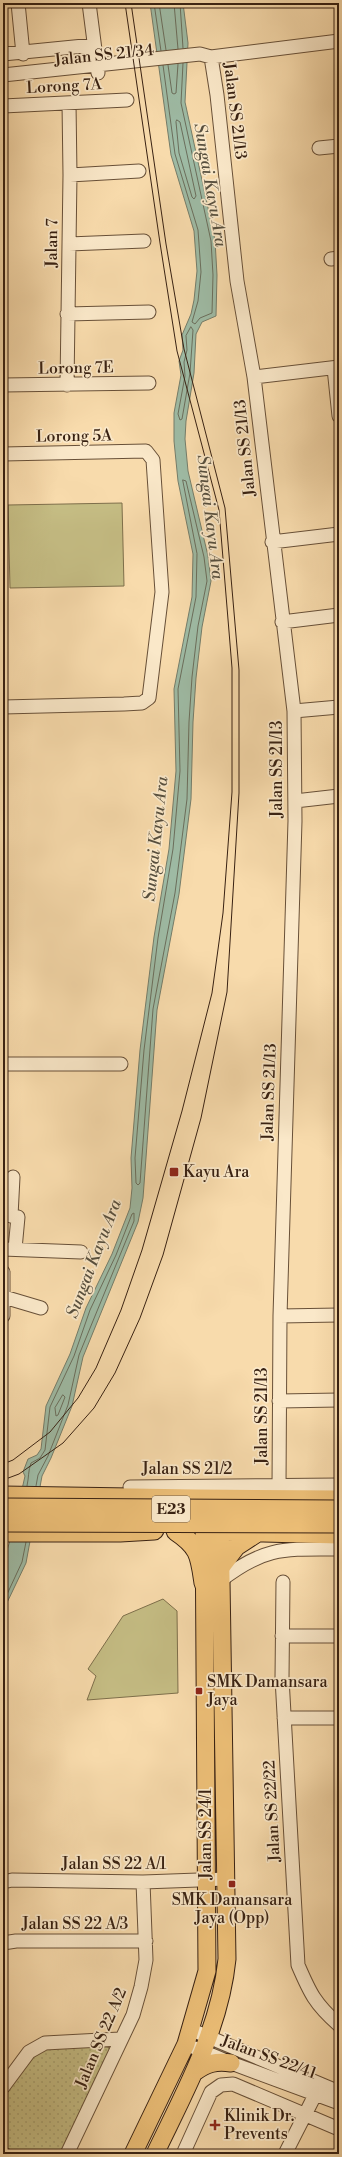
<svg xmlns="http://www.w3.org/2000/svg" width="342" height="2157" font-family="'Libre Bodoni',serif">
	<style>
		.green { fill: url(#green-dots); stroke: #7e6f4b }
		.pitch { fill: #c5bd84; stroke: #7e6f4b }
		.water { fill: #9ebba5; stroke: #757d6a }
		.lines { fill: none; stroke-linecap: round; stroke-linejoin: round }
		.shore { stroke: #6b6e5c; stroke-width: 1 }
		.minor-casing { stroke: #685038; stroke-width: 15 }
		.major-casing { stroke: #382112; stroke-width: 19 }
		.highway-casing { stroke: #382112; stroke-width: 21 }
		.minor { stroke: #fae8c9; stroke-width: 13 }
		.major { stroke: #ecbe76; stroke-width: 17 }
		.highway { stroke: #ecbe76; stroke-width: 19 }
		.tram { stroke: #382112; stroke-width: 1 }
		.highway-bridge-casing { stroke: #382112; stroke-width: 21; stroke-linecap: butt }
		.highway-bridge { stroke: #ecbe76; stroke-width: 19 }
		.poi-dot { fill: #8f2418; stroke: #fae8c9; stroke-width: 1.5 }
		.labels { text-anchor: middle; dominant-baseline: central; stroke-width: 3.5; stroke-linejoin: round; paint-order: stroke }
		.shield { fill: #fae8c9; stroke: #725d49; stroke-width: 1 }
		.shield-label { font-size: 15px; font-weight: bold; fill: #382112 }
		.street-label { font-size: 16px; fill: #382112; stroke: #fae8c9 }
		.poi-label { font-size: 16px; fill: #382112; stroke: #fae8c9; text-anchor: start }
		.water-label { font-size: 17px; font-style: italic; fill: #574f3e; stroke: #fae8c9 }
	</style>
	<defs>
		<pattern id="green-dots" width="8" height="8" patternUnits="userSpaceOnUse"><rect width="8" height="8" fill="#c5bd84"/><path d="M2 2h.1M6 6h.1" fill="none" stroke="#aaa271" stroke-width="1.8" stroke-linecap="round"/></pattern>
	</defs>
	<rect width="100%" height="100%" fill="#f8dbac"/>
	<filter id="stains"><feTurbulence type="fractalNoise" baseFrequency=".005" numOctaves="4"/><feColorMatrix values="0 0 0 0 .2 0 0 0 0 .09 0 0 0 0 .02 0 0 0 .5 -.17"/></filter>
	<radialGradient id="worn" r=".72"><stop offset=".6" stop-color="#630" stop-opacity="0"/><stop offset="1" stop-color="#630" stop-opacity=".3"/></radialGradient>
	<path class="green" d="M98,2040l10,7 5,8 -47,99h-46l-17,-8v-49l27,-39 19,-12z"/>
	<path class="pitch" d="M122,503l2,83 -114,2 -2,-83z
		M163,1599l14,12 1,82 -91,7 9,-24 -8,-7 35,-53z"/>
	<path class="water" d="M150,3h33l5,40 -3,59 30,138 2,35 -1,41 -14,6 -6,12 -2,39 -8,48 -1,18 3,32 20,85 3,25 -9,46 -6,51 -3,44 -2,77 -12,95 -22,116 -14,188 -5,24 -55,135 -11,49 -21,52 -9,18 -16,87 -23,48v-49l8,-24 14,-62 -2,-4 5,-13 9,-4 4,-6 5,-43 24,-52 16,-46 26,-54 18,-46 2,-20 -1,-30 9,-108 14,-113 15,-88 7,-78 -2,-82 18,-92 1,-43 -15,-73 -4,-40v-28l7,-38 -2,-14 4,-11 -1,-15 9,-21 3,-14 3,-29 -3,-40 -23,-76z"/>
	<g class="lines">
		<path class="shore" d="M154,3l7,48
			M159,3l7,47
			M174,3l4,46
			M180,3l3,45
			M163,65l12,89 23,76 3,42 -3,29 -6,21 3,2 5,-6 12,-5 1,-38 -2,-34 -30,-138 2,-40
			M168,65l4,28 2,1 2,-1 2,-29
			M177,120l3,2 16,74 -2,3 -2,-2 -13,-44 -3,-31z
			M191,327l2,3 -3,43 -8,46 -2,1 -2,-6 7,-38 -1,-14 3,-12 -1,-14z
			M183,480l3,1 18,76 3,24 -9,45 -6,51 -3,45 -2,77 -12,94 -22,116 -13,174 -2,2 -2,-2 -1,-25 9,-108 14,-112 15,-89 7,-78 -2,-82 18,-92 1,-43z
			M63,1395l2,2 -7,18 -2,1 -1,-8z
			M27,1486c2,-9 1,-15 4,-23l9,-5 5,-8 5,-43 24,-51 16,-46 26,-55 16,-41 2,-1v8l-55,134 -11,50 -20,51 -10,19 -2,11
			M3,1603l19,-41 4,-20"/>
		<defs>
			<path id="minor" d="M18,3l5,51
				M89,3l9,70
				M3,54l91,-9
				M211,57l6,38 20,186 17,96 40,334 1,110 -15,495 -1,170
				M3,75l197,-21 11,3 128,-16
				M3,106l124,-6
				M319,148l20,-2
				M70,175l69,-4
				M69,244l75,-3
				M331,259l8,-1
				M67,314l82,-2
				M334,368l5,48
				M254,377l85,-10
				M3,385l146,-2
				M67,385l3,-210 -1,-72
				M3,454l143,-3 7,9 9,132 -13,106 -7,5 -18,1 -121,3
				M272,542l67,-8
				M282,622l57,-7
				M294,711l45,-4
				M295,801l44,-5
				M3,1064h118
				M13,1177l-2,39 7,1 -3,32
				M3,1249l78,3
				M3,1272v44
				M4,1297l37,11
				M280,1316l59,-1
				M279,1401l60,-1
				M130,1487l209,-2
				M220,1581c45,-35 65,-32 119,-32
				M283,1582l-1,96 16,287c12,28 17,39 41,60
				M282,1636h57
				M284,1718h55
				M3,1882l9,-2 131,2 83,-3
				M3,1943l13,-2h130
				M192,2030l147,62
				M195,2048l36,15 108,40
				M3,2087l26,-35 16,-9 75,-4
				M67,2154l66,-139 8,-28 5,-27 -3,-78
				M183,2154l28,-62 10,-7 12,-1 106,45
				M285,2154l31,-61"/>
			<path id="major" d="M195,2072c12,-9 21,-11 36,-9
				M133,2154l53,-110 21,-73 -3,-461
				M155,2154c30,-63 65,-125 72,-195l-7,-441"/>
			<path id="highway" d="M3,1496l193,3 143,1
				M176,1531c24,16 24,25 28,52
				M222,1531l117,3
				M3,1532h117l34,-2
				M220,1567l16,-21 20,-13"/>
		</defs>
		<use href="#minor" class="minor-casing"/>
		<use href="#major" class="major-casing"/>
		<use href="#highway" class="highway-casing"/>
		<use href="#minor" class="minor"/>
		<use href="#major" class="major"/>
		<use href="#highway" class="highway"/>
		<path class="tram" d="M3,1464l10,-4 37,-28 28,-34 18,-30 25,-58 21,-60 40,-139 30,-118 11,-80 9,-121v-124l-13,-158 -42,-159 -17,-108 -35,-240
			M3,1480l16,-6 44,-31 31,-35 21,-35 25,-55 23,-63 38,-137 26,-126 12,-199v-123l-14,-162 -41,-159 -18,-105 -35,-241"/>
		<defs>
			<path id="highway-bridge" d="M3,1508l336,2
				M3,1522l336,1"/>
		</defs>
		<use href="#highway-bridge" class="highway-bridge-casing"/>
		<use href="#highway-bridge" class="highway-bridge"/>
	</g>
	<g class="poi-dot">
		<rect x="169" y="1167" width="10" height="10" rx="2"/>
		<rect x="195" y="1687" width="8" height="8" rx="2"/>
		<rect x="228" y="1880" width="8" height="8" rx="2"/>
		<path d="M213 2119h4v4h4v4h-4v4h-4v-4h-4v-4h4z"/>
	</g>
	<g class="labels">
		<rect class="shield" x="152" y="1496" width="38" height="26" rx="3"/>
		<g class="shield-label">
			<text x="171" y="1509">E23</text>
		</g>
		<g class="street-label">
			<text transform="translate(104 55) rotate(-6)">Jalan SS 21/34</text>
			<text transform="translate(64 86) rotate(-3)">Lorong 7A</text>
			<text transform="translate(235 111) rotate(83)">Jalan SS 21/13</text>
			<text transform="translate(52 243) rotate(-89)">Jalan 7</text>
			<text transform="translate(76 368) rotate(-1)">Lorong 7E</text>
			<text transform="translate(74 436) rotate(-1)">Lorong 5A</text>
			<text transform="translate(245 448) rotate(-96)">Jalan SS 21/13</text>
			<text transform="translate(277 769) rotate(-90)">Jalan SS 21/13</text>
			<text transform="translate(269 1092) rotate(-88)">Jalan SS 21/13</text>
			<text transform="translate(262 1416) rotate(-90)">Jalan SS 21/13</text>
			<text x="187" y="1469">Jalan SS 21/2</text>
			<text transform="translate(272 1811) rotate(-93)">Jalan SS 22/22</text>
			<text transform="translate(206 1834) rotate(-90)">Jalan SS 24/1</text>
			<text x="114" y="1864">Jalan SS 22 A/1</text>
			<text x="75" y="1924">Jalan SS 22 A/3</text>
			<text transform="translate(101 2038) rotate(-67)">Jalan SS 22 A/2</text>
			<text transform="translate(269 2057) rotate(20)">Jalan SS 22/41</text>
		</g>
		<g class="poi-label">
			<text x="183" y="1172">Kayu Ara</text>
			<text x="207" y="1682">SMK Damansara<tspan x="207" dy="18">Jaya</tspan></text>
			<text x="232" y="1900" text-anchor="middle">SMK Damansara<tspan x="232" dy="18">Jaya (Opp)</tspan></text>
			<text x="224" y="2116">Klinik Dr.<tspan x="224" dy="18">Prevents</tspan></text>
		</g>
		<g class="water-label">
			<text transform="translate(210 185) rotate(80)">Sungai Kayu Ara</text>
			<text transform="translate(210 517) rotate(83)">Sungai Kayu Ara</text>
			<text transform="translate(156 839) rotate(-84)">Sungai Kayu Ara</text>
			<text transform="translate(94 1259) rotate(-69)">Sungai Kayu Ara</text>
		</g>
	</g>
	<rect width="342" height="2157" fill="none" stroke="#f8dbac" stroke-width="16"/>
	<rect x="4" y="4" width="334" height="2149" fill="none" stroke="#382112" stroke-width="2"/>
	<rect x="8" y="8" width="326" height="2141" fill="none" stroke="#382112"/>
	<rect width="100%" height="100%" filter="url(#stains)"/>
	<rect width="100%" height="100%" fill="url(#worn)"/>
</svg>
